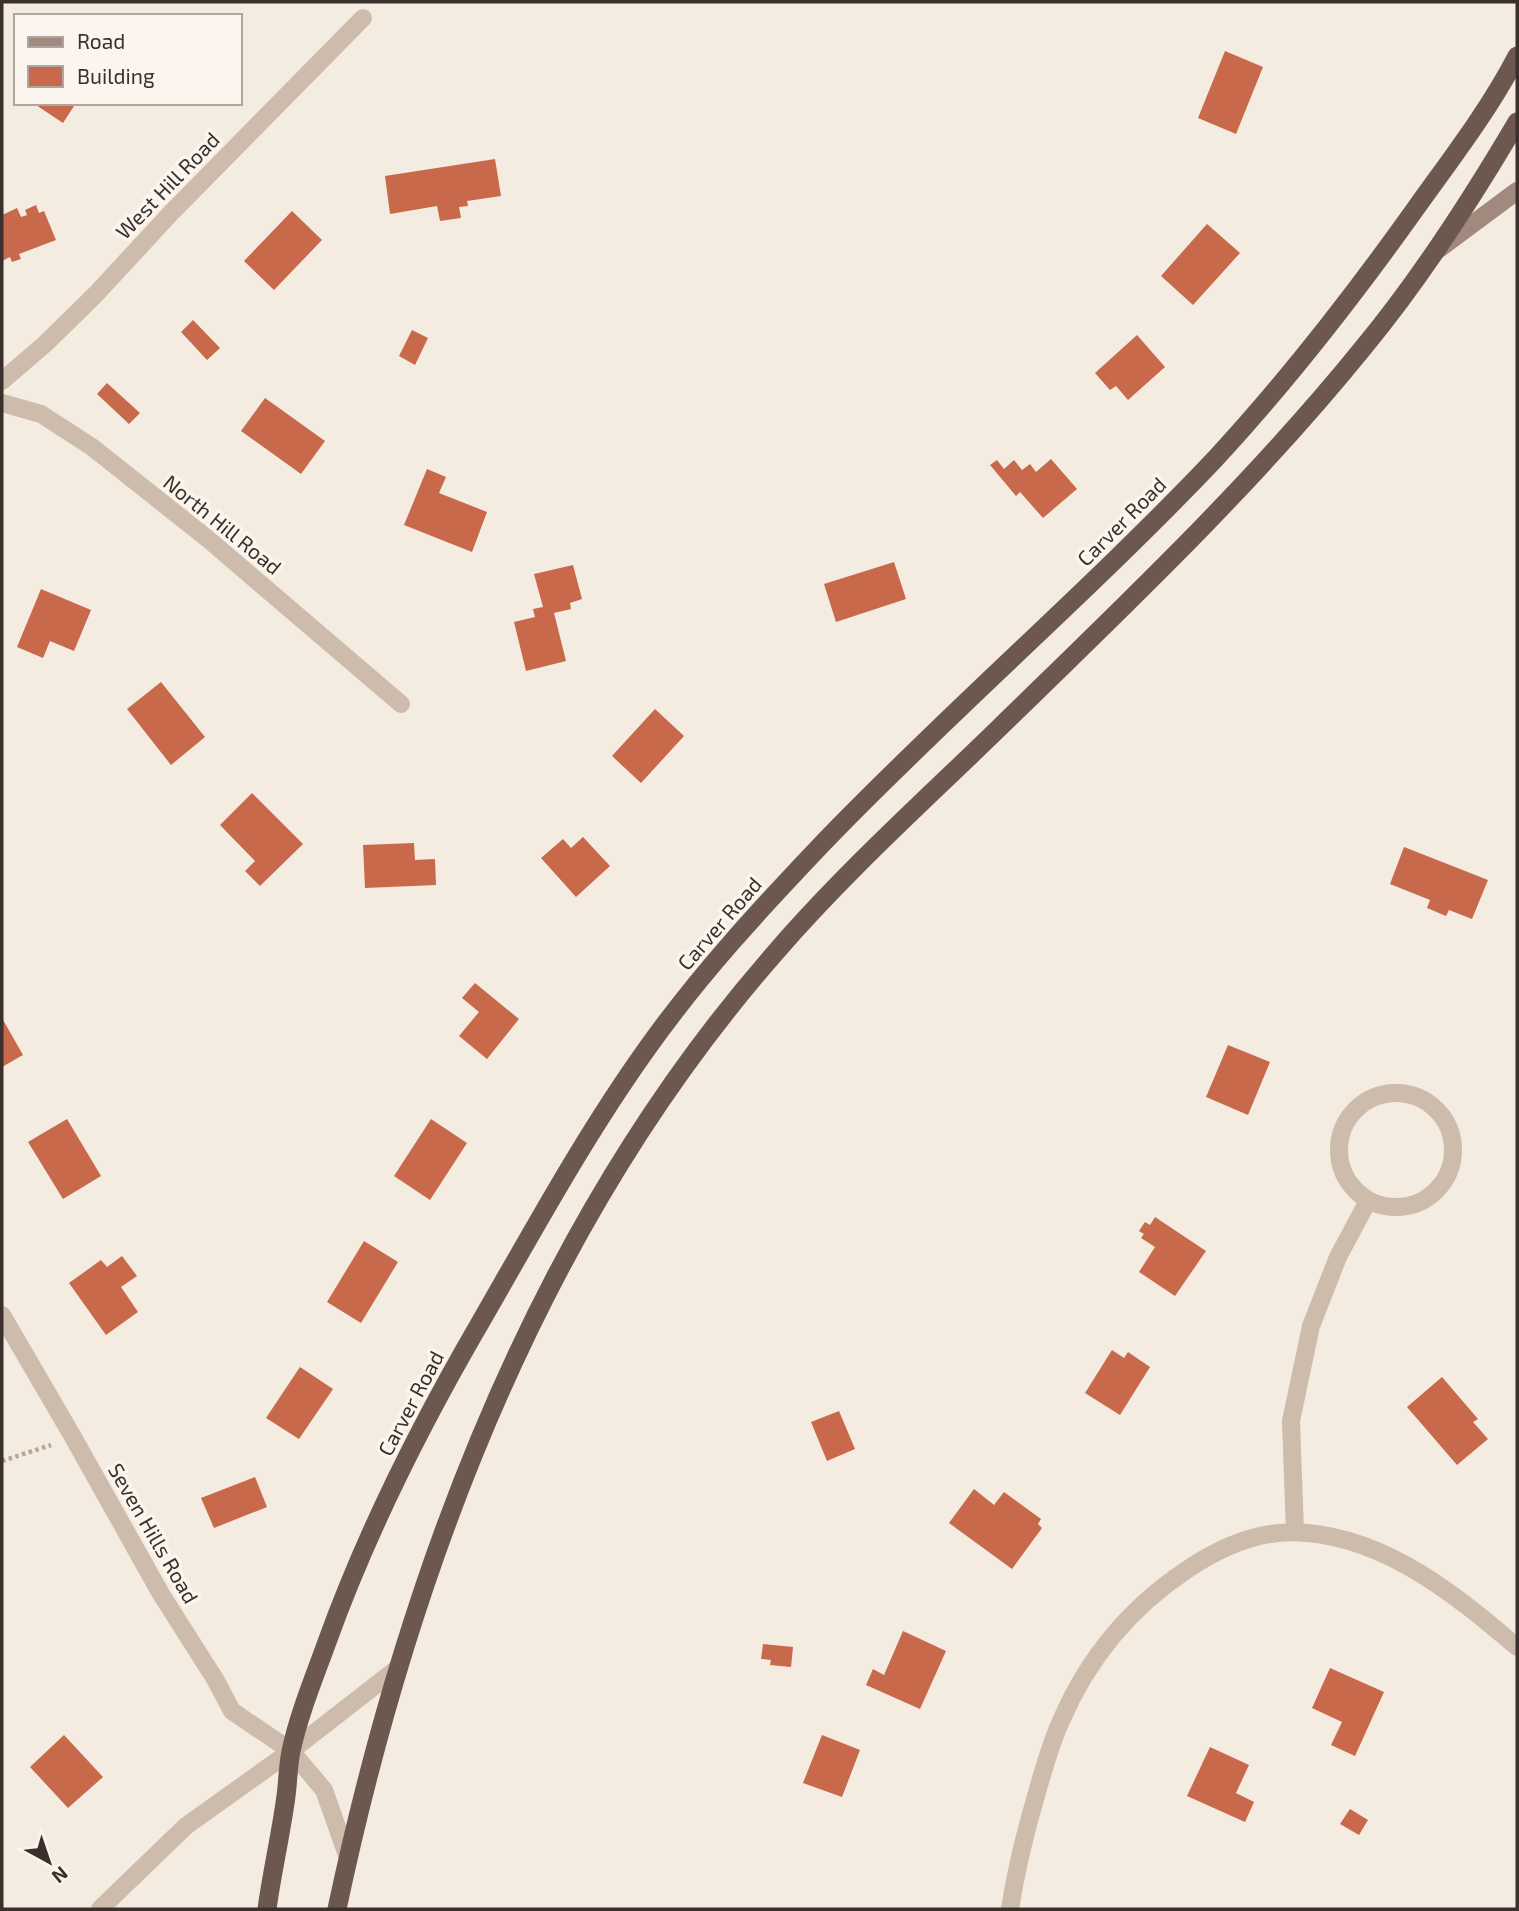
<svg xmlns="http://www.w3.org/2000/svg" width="1519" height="1911" font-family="'Exo 2',sans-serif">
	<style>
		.building { fill: #c8694b }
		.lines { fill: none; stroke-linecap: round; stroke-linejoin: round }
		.path { stroke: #b9a596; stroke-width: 4.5; stroke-dasharray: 3.5 3.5; stroke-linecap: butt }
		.minor { stroke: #cdbbac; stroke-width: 18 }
		.tertiary { stroke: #cdbbac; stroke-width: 18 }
		.secondary { stroke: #a18a7d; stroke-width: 18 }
		.trunk { stroke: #6c584f; stroke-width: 19 }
		.labels { text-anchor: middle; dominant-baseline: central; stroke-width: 7; stroke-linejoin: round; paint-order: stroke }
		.street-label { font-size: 21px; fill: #3b302b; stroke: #fbf5ee }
	</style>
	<rect width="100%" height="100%" fill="#f4ebe1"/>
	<path class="building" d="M1225,51l38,16 -27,67 -38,-16z
		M33,103h43l-13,20z
		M495,159l6,37 -34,5 1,5 -9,1 2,11 -21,3 -3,-15 -47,8 -5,-38z
		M36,205l3,8 5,-2 12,29 -37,14 2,5 -9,3 -2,-5 -8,4v-46l15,-7 4,9 6,-2 -2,-5z
		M292,211l30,29 -48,50 -30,-29z
		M1207,224l33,29 -47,52 -32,-29z
		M193,320l27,28 -13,12 -26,-28z
		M412,330l16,8 -13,27 -16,-9z
		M1137,335l28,32 -37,33 -12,-14 -6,4 -15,-17z
		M107,383l33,30 -11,11 -32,-30z
		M265,398l60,43 -24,33 -60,-43z
		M1051,459l26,30 -34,29 -23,-26 -4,4 -26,-31 7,-5 7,9 10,-9 8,10 8,-6 6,8z
		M427,469l19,8 -7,16 48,19 -15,40 -68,-27z
		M894,562l12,37 -70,23 -12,-38z
		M573,565l9,34 -12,4 1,6 -17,4 12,48 -40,10 -12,-49 21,-5 -2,-8 10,-2 -9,-33z
		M41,589l50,21 -17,41 -24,-10 -7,17 -26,-11z
		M161,682l44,55 -34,28 -44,-56z
		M655,709l29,27 -43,47 -29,-27z
		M252,793l51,51 -43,42 -15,-15 10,-10 -35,-36z
		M583,837l27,29 -34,31 -35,-39 22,-19 8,9z
		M414,843l1,17 20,-1 1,26 -71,3 -2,-43z
		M1404,847l84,33 -16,39 -23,-9 -3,6 -19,-8 3,-8 -40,-16z
		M475,983l44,36 -32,40 -28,-23 20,-24 -17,-14z
		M2,1018l21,37 -21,12z
		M1228,1045l42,17 -22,53 -42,-18z
		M67,1119l34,57 -38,23 -35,-57z
		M431,1119l36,24 -37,57 -36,-24z
		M1155,1217l51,34 -31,45 -36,-24 16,-25 -14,-9 3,-4 -5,-3 6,-9 5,3z
		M364,1241l34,21 -37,61 -34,-21z
		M122,1256l15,20 -16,11 17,25 -32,23 -37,-52 32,-23 6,7z
		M1112,1350l12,8 4,-6 22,15 -30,48 -35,-22z
		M300,1367l33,22 -34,50 -33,-21z
		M1442,1377l36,42 -5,3 15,17 -31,26 -50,-58z
		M839,1411l16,38 -28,12 -16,-39z
		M255,1477l12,30 -53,21 -13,-30z
		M974,1489l20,16 10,-13 37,27 -3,5 4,4 -30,41 -63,-46z
		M903,1631l43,20 -26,58 -54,-24 7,-16 11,6z
		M763,1644l30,3 -2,20 -21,-2 1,-5 -10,-1z
		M1330,1668l54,24 -29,64 -24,-11 11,-23 -30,-14z
		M64,1735l39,42 -35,31 -38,-41z
		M822,1735l38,15 -18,47 -39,-14z
		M1210,1747l39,18 -13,28 18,9 -9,20 -58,-26z
		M1350,1809l18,11 -9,15 -19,-11z"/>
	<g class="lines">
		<path class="path" d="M2,1461l49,-16"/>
		<path class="minor" d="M2,381l43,-37 51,-50 74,-80 193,-196
			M2,403l39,11 51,33 116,92 193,165
			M1339 1150a57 57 0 1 1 114 0a57 57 0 1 1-114 0Z
			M1295,1532l-4,-111 20,-95 27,-69 30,-56
			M1010,1909c6,-38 15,-76 26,-113 7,-25 14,-51 25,-75 27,-63 71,-115 127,-152 36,-24 76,-41 119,-36 82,7 150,63 210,114"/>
		<path class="tertiary" d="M2,1315l71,122 88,157 54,85 17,32 59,40 33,39 24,68
			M100,1909l86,-83 105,-75 108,-84"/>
		<path class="secondary" d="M1439,249l78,-58"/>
		<path class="trunk" d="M267,1909c5,-37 14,-75 19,-113 2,-15 2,-30 5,-45 8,-37 23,-73 36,-109 40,-111 93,-216 153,-319 53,-92 104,-186 166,-273 53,-75 115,-142 178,-208 127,-132 266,-251 392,-384 73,-79 138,-163 200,-250 35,-49 73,-98 101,-152
			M337,1909c73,-344 203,-688 438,-956 69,-80 148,-151 224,-225 125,-122 254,-244 364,-380 58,-70 108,-148 154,-226"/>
	</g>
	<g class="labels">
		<g class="street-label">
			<text transform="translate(167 185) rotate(-46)">West Hill Road</text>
			<text transform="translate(1121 521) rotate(-45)">Carver Road</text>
			<text transform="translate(223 524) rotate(39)">North Hill Road</text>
			<text transform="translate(719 923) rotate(-49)">Carver Road</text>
			<text transform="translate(410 1403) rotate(-62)">Carver Road</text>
			<text transform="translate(154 1533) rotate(60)">Seven Hills Road</text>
		</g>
	</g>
	<rect width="1519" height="1911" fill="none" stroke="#3b302b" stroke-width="7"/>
	<rect x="14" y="14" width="228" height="91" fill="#fbf5ee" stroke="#aea6a0" stroke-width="2"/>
	<rect x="28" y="37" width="35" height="10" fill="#a18a7d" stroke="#aea6a0" stroke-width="2"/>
	<text x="77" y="49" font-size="21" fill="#3b302b">Road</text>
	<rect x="28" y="66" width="35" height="21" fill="#c8694b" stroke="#aea6a0" stroke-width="2"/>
	<text x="77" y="84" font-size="21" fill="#3b302b">Building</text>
	<g transform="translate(49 1862) rotate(140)" stroke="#fbf5ee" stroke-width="5" paint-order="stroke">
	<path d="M0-5L12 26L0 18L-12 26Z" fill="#3b302b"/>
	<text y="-10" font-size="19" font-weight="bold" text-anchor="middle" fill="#3b302b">N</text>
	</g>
</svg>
